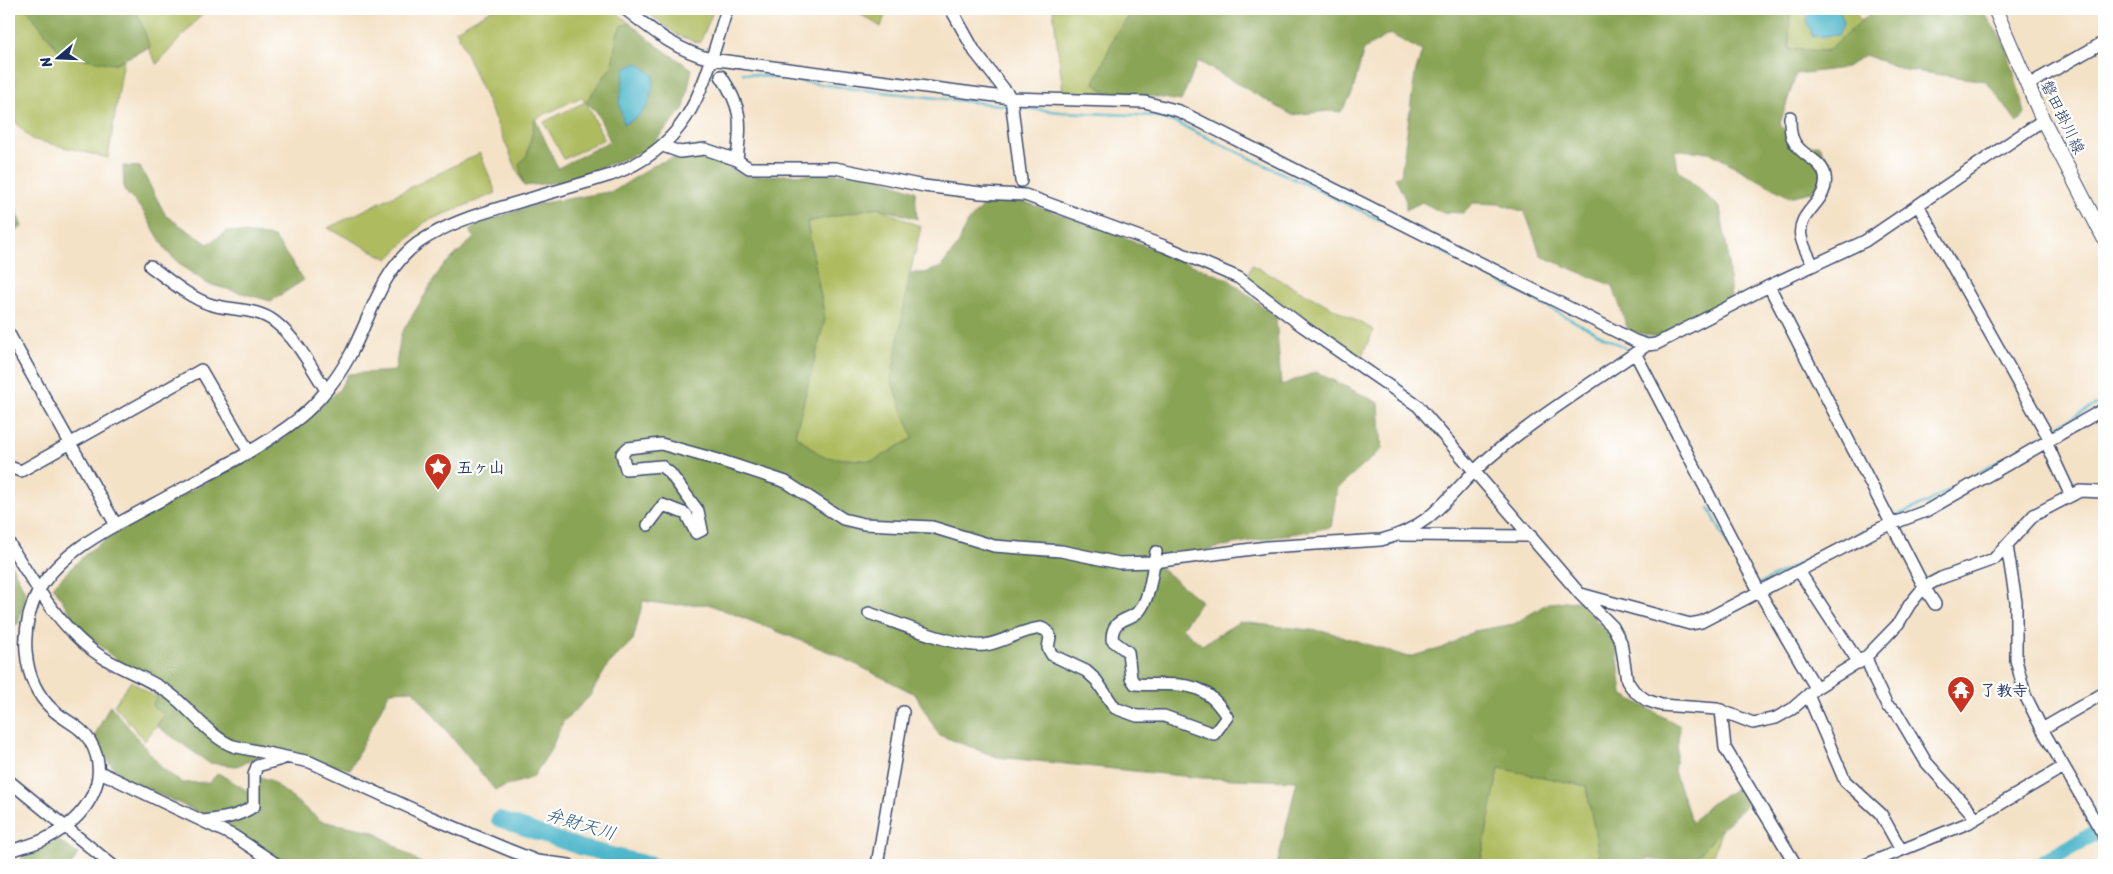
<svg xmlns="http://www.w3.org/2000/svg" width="2113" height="874" font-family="Sriracha,'Klee One',sans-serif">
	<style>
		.green { fill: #aebc5e; stroke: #64765e }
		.forest { fill: #8aa455; stroke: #526a5a }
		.water { fill: #4db6ca; stroke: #347294 }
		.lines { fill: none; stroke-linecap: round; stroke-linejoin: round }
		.stream { stroke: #4db6ca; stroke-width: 2.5 }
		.river { stroke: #4db6ca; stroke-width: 16 }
		.minor-casing { stroke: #3c4a6e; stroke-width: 14 }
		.major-casing { stroke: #3c4a6e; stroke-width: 16 }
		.minor { stroke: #fff; stroke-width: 11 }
		.major { stroke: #fff; stroke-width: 14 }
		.labels { text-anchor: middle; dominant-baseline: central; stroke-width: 4.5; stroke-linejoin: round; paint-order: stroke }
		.street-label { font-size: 16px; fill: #1b2f5e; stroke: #fff }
		.poi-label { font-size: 16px; font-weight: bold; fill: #1b2f5e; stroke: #fff; text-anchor: start }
		.water-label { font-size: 18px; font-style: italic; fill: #2c5e84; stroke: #fff }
	</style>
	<rect width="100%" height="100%" fill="#fff"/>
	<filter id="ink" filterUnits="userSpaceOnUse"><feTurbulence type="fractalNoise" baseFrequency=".02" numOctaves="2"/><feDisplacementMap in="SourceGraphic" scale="10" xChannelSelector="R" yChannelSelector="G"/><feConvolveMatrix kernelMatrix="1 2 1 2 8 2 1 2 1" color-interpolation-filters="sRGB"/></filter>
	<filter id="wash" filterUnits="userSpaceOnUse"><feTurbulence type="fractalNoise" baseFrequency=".0096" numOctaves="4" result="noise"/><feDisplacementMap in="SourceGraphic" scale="20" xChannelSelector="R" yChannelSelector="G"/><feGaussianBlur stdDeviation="1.12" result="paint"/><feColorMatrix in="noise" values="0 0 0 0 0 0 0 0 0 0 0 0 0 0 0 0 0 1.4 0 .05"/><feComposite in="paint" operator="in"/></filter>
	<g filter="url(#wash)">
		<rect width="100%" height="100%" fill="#f4e2c7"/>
		<path class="green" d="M9,9h18l35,46 62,4 -16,99 -77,-19 -22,-24z
			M126,9h76l2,3 -47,52z
			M493,9h119l18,14 -9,3 -4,9 -5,31 -26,36 18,37 -40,20 -20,-37 41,-20 -4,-5 -46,22 -11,67 -68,-156z
			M643,9h71l-14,34 -21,-7z
			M852,9h35l-6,18z
			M1053,9h82l-19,24 -22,50 13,10 -44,-1z
			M1790,9h64l8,14 -35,28 -38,-2z
			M480,153l16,40 -71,29 -37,37 -60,-31z
			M877,207l44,20 -11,46 9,167 -46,21 -50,-4 -28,-22 30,-116 -18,-97z
			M1252,265l122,65 -13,27 -115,-78z
			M131,681l25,17 -4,8 13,8 -20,27 -31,-36z
			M1498,767l88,19 13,63 38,16h-157z
			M1722,828l-12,37h-34l-2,-3 16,1z"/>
		<path class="forest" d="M27,9h109l14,38 -36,17 -52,-9z
			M1135,9h655l-1,40 38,2 48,-42h106l25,36 19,68 -7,10 -32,-42 -81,-11 -40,-15 -20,13 -49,6 -16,50 16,22 23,-1 15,22 -10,22 -35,8 -80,-45 -34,-2 3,20 42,38 7,40 4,52 -75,37 -28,-7 -15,-44 -72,-30 -16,-44 -25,-8 -27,-1 -10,10 -22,-1 -19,-10 -16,8v-9l-11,-24 6,-2 14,-101 7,-23 -32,-17 -26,15 -12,45 -11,18 -12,-1 -37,4 -94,-54 -17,40 -55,-9 -19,1 -13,-10 22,-50z
			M630,23l26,22 36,24 -8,39 -36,41 -81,32 -43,5 -5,-22 8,-9 8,-36 23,49 52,-27 -13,-29 -11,-10 26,-36 5,-31 4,-9z
			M673,158l37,1 35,17 121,-3 49,18 2,28 -40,-12 -70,15 18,97 -30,116 28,22 50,4 40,-23 -22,-58 19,-107h15l16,-6 17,-22 9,-22 22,-24 38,4 77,26 125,51 47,37 5,68 35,-13 63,31 3,46 -45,40 -6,38 -97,17 -77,18 1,4 43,35 -19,27 20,17 37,-23 89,10 80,25 35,-9 31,-17 40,-7 34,-21 31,-2 37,41 6,52 58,32 -6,45 18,52 17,-18 36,-22 5,19 -28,26 -32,36 -44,-5 -3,6h-42l-15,-79 -87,-18 -19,97h-203l20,-84 -95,-3 -205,-21 -58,-22 -24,-41 -78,-39 -129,-51 -38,1 -27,-4 -10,39 -25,25 -19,32 -26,25 -13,29 -17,26 -38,13 -82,-100 -23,1 -40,78 -82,-15 -32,12 -27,-3 -52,-37 7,-12 -12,-8 5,-9 -22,-22 -54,-45 -28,-44 36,-35 34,-22 157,-88 59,-51 9,-16 47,-3 6,-37 41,-67 32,-29 -5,-8 14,-8 55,-18 76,-13 42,-27z
			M123,166l17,1 26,49 42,28 20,-13 46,6 30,43 -33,21 -63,-17 -25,-17 -16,-15 -24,-41 -19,-21z
			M9,191l13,36 -13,7z
			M9,559l17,35 -8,30 -9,2z
			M110,705l52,63 20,15 28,-1 8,-9 33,20 9,-16 10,3 51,41 52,10 51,34h-138l-79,-49 -86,-39 -17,-21 -10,-19z
			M59,841l19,13 -7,11h-57l27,-19z"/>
		<path class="water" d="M1810,9h29l5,13 -6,13 -25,2 -7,-17z
			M638,63l16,12c-4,26 -3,37 -30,49l-5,-21 6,-35z"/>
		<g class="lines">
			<path class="stream" d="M743,73l112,16 154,17
				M1015,107l46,5 94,4 24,8 222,106 230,121
				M2048,432l56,-32
				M1709,508l41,81 4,-2
				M1893,517l33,-14 118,-68
				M1759,584l104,-53"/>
			<path class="river" d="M499,819l80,28 73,18
				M2039,865l65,-37"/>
		</g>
	</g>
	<g filter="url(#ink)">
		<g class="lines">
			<defs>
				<path id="minor" d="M625,9c27,21 52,42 86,50l300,39 134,4 34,9 456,230 12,4 9,-1 113,-58 96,-45 178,-121
					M951,9l24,43 36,46 10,83
					M721,76c22,33 20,46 16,84l12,8h86l89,18 57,7 44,2 139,51 75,32 62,47 117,81 162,188 33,33 8,15 6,39 7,10 12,9 15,5 56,4 36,14 23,-5 16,-9 24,-21 50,-31 32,-33 12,-20 14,-17 17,-9 53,-19 40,-44 46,-24 24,1
					M2028,85l76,-43
					M1790,117c0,10 0,21 7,29 8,11 25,15 28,30 5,26 -29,35 -24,61 2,9 8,20 12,28
					M663,146l17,6 25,-3 32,11
					M1918,205l132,235
					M150,266c18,13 37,30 59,38 21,7 47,3 66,18 22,17 36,45 51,68
					M1769,286l155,301 11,17
					M9,334l107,191
					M1635,353l125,240 56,95
					M2046,442l25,54
					M9,467l12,4 180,-101 48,82
					M648,525l15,-20 23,9 10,19 6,-3 -4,-19 -28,-38 -9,-7 -35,3 -4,-15 6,-6 33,-4 61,17 64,21 57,37 21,5 68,3 62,19 67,5 58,12 35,-1 113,-15 114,-7c56,-14 70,-51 110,-84 49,-41 104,-75 156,-111
					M1401,535l130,1
					M9,543c23,38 53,88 90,112 22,15 48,22 70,38 22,16 39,43 64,53l77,16 120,55 79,33 28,11 32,4
					M2007,546l9,56v58l9,35 17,34 62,107
					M1799,571l60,92
					M1581,594l109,30 11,-2 180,-94 45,-17 178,-102
					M869,613c28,10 88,35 116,32 19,-3 36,-15 56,-17l6,3 3,6 -2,11 4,7 34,16 10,9 19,28 22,8h27l50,18 13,-17c-25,-42 -51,-30 -92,-33l-4,-6 -3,-26 -16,-12c0,-24 18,-18 28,-30 11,-15 12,-40 16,-58
					M1866,657l9,24 12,25 10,7 29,49 50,56
					M1808,695l37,86 36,33 20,36
					M1721,710l4,38 71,117
					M2042,729l62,-36
					M100,772l134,64 44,29
					M9,781l103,84
					M203,821c19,-2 35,-4 51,-15v-31l3,-9 25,-7
					M9,851c13,-4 28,-7 40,-14 36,-19 64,-57 41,-96 -9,-15 -25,-20 -37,-31 -33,-30 -34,-83 -14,-120 22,-39 76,-65 115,-86 49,-27 100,-51 144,-85 20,-16 39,-40 51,-62 22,-39 31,-86 69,-114 29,-20 61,-29 94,-39 33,-10 66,-19 99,-29 83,-31 92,-90 116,-166
					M877,865l26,-153
					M1865,865l103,-42 95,-56"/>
				<path id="major" d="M1995,9l48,111 61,118"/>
			</defs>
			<use href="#minor" class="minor-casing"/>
			<use href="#major" class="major-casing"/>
			<use href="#minor" class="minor"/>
			<use href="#major" class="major"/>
		</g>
	</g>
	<defs>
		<symbol id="sight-pin" viewBox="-11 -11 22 30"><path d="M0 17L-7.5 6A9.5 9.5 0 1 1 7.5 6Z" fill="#c8321e" stroke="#fff"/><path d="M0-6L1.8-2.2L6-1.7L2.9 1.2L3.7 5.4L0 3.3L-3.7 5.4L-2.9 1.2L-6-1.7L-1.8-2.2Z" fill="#fff"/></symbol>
		<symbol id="temple-pin" viewBox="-11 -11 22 30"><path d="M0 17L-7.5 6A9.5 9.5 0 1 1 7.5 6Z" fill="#c8321e" stroke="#fff"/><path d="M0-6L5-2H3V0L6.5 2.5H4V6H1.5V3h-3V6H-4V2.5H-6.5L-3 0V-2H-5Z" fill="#fff"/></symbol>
	</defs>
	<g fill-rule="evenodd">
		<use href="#sight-pin" x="422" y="451" width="32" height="43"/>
		<use href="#temple-pin" x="1945" y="674" width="32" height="43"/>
	</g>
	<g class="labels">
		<g class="street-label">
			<text transform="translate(2063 117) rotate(64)">磐田掛川線</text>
		</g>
		<g class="poi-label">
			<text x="457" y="467">五ヶ山</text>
			<text x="1980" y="690">了教寺</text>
		</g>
		<g class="water-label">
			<text transform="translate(581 824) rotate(17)">弁財天川</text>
		</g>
	</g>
	<rect width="2113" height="874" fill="none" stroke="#fff" stroke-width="30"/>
	<g transform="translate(58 58) rotate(251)" stroke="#ffffff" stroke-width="4" paint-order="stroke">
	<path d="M0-4L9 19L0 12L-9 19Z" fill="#1b2f5e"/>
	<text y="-8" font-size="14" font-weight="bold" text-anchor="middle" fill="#1b2f5e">N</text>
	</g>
</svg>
